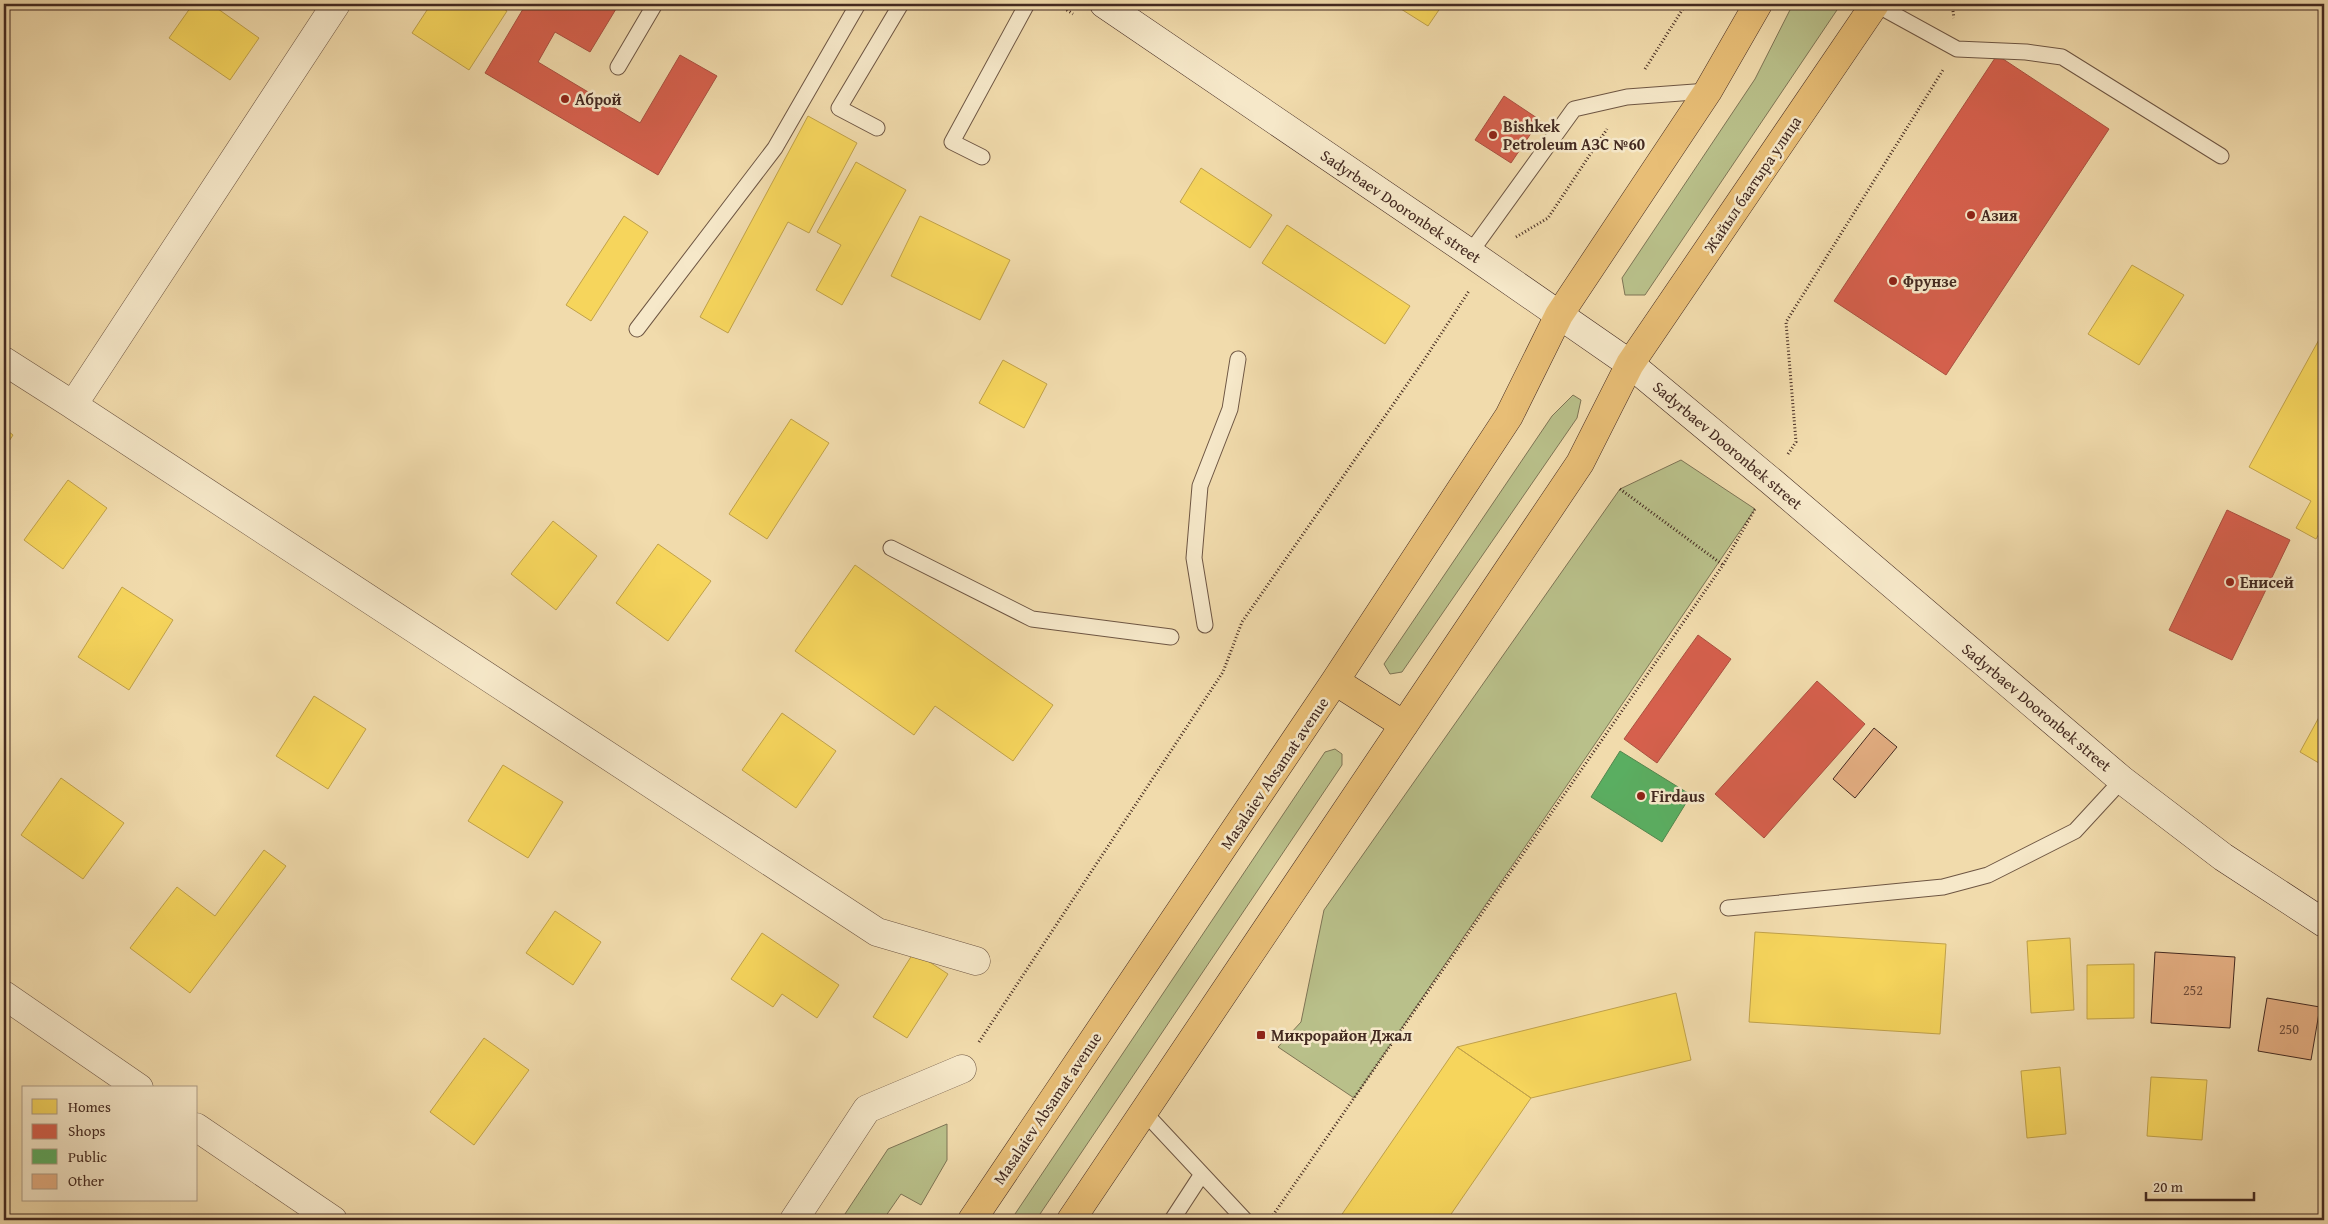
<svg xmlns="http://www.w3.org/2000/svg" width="2328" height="1224" font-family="'Gentium Book Plus',serif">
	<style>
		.green { fill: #b9c08a; stroke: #7e7455 }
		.homes { fill: #f6d55c; stroke: #c0a14a }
		.shops { fill: #d6604d; stroke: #aa5040 }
		.public { fill: #5aae61; stroke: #53864e }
		.building { fill: #e5af83; stroke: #432920 }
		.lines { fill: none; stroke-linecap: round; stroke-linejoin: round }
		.lane-casing { stroke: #6e5643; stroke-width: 17 }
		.street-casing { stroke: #6e5643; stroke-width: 29 }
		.secondary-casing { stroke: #432920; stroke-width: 29 }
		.primary-casing { stroke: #432920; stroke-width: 29 }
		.path { stroke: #432920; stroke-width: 3; stroke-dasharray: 1 2.5; stroke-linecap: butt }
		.lane { stroke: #f6e8c9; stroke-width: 15 }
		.street { stroke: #f6e8c9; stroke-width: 28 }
		.secondary { stroke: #f6e8c9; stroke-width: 28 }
		.primary { stroke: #e8be76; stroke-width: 28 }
		.poi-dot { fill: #8f2418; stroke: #f6e8c9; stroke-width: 2 }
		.labels { text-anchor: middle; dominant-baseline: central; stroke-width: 5; stroke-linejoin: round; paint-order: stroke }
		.number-label { font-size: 14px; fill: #6c4a39 }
		.poi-label { font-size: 16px; font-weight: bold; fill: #432920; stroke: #f6e8c9; text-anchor: start }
		.street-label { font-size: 16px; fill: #432920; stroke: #f6e8c9 }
	</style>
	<rect width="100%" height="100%" fill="#f1dbac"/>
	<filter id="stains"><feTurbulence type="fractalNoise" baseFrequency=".004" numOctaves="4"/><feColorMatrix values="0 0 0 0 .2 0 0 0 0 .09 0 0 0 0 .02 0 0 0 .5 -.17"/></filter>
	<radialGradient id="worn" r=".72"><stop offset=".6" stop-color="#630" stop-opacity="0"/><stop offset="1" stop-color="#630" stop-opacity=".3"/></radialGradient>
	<path class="green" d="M1793,4h48l-196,291h-20l-3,-17 133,-199z
		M1573,395l8,5 -4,18 -175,254 -12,2 -6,-10 168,-248z
		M1681,460l74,49 -401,589 -76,-51 23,-25 23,-112 296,-421z
		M1335,749l7,5v11l-306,455h-25l314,-468z
		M947,1124v36l-26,45 -20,-11 -18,26h-42l47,-71z"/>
	<path class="homes" d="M193,4h18l48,34 -29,42 -61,-42z
		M431,4h64l12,7 -38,59 -57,-37z
		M1393,4h50l-15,22z
		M808,116l49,27 -48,90 -21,-11 -60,111 -28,-16z
		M856,162l50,28 -64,115 -26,-15 25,-45 -24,-13z
		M1201,168l71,47 -22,33 -70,-46z
		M624,216l24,16 -57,89 -25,-16z
		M920,216l90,44 -30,60 -89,-44z
		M1287,225l123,81 -25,38 -123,-81z
		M2132,265l52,30 -45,70 -51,-31z
		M2321,336l3,2v187l-8,14 -20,-11 15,-27 -62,-34z
		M1003,360l44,24 -23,44 -45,-25z
		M791,419l38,24 -62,96 -38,-25z
		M4,428l9,7 -9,14z
		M68,480l39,28 -44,61 -39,-29z
		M553,521l44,35 -41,54 -45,-36z
		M658,544l53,37 -43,60 -52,-38z
		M855,565l198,140 -40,56 -78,-55 -21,29 -119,-84z
		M122,587l51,33 -44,70 -51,-33z
		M314,696l52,33 -38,60 -52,-33z
		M2324,708v58l-24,-14z
		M782,713l54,38 -40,57 -54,-38z
		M503,765l60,37 -35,56 -60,-37z
		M61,778l63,45 -41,56 -62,-44z
		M264,850l22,16 -96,127 -60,-45 47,-61 38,29z
		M555,911l46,31 -28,43 -47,-32z
		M1755,932l191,12 -6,90 -191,-12z
		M762,933l77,52 -22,33 -35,-24 -9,13 -42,-28z
		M2070,938l4,72 -43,3 -4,-72z
		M914,952l34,22 -41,64 -34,-21z
		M2134,964v54l-47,1v-54z
		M1676,993l15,67 -160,38 -74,-51z
		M484,1038l45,32 -55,75 -44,-33z
		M1457,1047l74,51 -84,122h-109z
		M2060,1067l6,67 -39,4 -6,-67z
		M2151,1077l56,3 -5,60 -55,-4z"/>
	<path class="shops" d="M526,4h93l-29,48 -35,-20 -17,30 102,61 40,-68 37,21 -59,99 -173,-102z
		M1997,55l112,74 -163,246 -112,-74z
		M1504,96l36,24 -29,43 -36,-23z
		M2227,510l63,30 -58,120 -63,-30z
		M1698,635l33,24 -74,104 -33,-24z
		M1817,681l48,43 -101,114 -49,-44z"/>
	<path class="public" d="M1620,751l71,44 -29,47 -71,-45z"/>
	<path class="building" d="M1874,728l23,19 -42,51 -22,-19z
		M2155,952l80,5 -5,71 -79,-5z
		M2267,998l53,9 -9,53 -53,-9z"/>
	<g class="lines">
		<defs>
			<path id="lane" d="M1875,4l82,45 69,3 36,5 159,99
				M618,67l37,-63
				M877,128l-38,-20 62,-104
				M982,157l-30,-15 75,-138
				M1470,253l104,-144 53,-12 81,-6
				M637,329l138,-181 83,-144
				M891,548l141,71 139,18
				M1205,625l-11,-67 6,-72 30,-77 8,-50
				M1728,908l215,-21 45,-12 87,-44 47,-51
				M1144,1112l101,108
				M1172,1220l30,-46"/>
			<path id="street" d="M336,4l-263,401 804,527 99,29
				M4,361l69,44
				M4,995l135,93
				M196,1127l137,93
				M794,1220l73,-111 95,-40"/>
			<path id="secondary" d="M1104,4l366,249 160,111 141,117 351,299 101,77 101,66"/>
			<path id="primary" d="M1335,681l69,44
				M972,1220l363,-539 174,-265 50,-101 149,-224 50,-87
				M1071,1220l509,-757 50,-99 245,-360"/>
		</defs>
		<use href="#lane" class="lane-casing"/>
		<use href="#street" class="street-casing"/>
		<use href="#secondary" class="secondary-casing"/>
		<use href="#primary" class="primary-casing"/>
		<path class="path" d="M1058,4l15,10
			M1952,4l2,14
			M1645,69l41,-65
			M1516,237l32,-19 59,-89
			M1788,454l8,-12 -10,-120 157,-252
			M1620,489l103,76
			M979,1042l244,-370 19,-50 182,-262 45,-69
			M1271,1218l452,-653 32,-56"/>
		<use href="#lane" class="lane"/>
		<use href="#street" class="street"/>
		<use href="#secondary" class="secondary"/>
		<use href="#primary" class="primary"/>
	</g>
	<g class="poi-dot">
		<circle cx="565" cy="99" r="5"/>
		<circle cx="1493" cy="135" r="5"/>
		<circle cx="1971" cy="215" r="5"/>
		<circle cx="1893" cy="281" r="5"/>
		<circle cx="2230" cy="582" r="5"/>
		<circle cx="1641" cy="796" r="5"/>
		<rect x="1256" y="1030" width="10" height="10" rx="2.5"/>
	</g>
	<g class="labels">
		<g class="number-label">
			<text x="2193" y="990">252</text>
			<text x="2289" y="1029">250</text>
		</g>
		<g class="poi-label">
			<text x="575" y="99">Аброй</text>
			<text x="1503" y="126">Bishkek<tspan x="1503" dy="18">Petroleum АЗС №60</tspan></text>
			<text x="1981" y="215">Азия</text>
			<text x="1903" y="281">Фрунзе</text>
			<text x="2240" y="582">Енисей</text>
			<text x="1651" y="796">Firdaus</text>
			<text x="1271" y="1035">Микрорайон Джал</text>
		</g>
		<g class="street-label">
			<text transform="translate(1752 184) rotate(-56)">Жайыл баатыра улица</text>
			<text transform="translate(1401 206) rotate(34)">Sadyrbaev Dooronbek street</text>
			<text transform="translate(1728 445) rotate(40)">Sadyrbaev Dooronbek street</text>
			<text transform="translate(2037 707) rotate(40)">Sadyrbaev Dooronbek street</text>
			<text transform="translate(1274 773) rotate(-56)">Masalaiev Absamat avenue</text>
			<text transform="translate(1047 1108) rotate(-56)">Masalaiev Absamat avenue</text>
		</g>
	</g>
	<rect width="2328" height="1224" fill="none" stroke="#f1dbac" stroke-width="20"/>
	<rect x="5" y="5" width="2318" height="1214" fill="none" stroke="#432920" stroke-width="2.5"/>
	<rect x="10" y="10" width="2308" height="1204" fill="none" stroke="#432920"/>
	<rect x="22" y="1086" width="175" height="115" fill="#f6e8c9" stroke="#ae9c85"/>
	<rect x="32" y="1099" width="25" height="15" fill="#f6d55c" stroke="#ae9c85"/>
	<text x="68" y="1112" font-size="15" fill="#432920">Homes</text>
	<rect x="32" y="1124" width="25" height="15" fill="#d6604d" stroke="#ae9c85"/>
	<text x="68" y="1136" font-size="15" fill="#432920">Shops</text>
	<rect x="32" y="1149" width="25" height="15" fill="#5aae61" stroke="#ae9c85"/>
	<text x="68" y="1162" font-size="15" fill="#432920">Public</text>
	<rect x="32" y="1174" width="25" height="15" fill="#e5af83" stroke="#ae9c85"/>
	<text x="68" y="1186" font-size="15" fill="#432920">Other</text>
	<path d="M2146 1192v8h108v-8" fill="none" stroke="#432920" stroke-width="2.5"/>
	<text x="2153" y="1192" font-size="15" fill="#432920" stroke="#f6e8c9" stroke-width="4" paint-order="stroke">20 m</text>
	<rect width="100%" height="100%" filter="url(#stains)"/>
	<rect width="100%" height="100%" fill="url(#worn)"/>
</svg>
